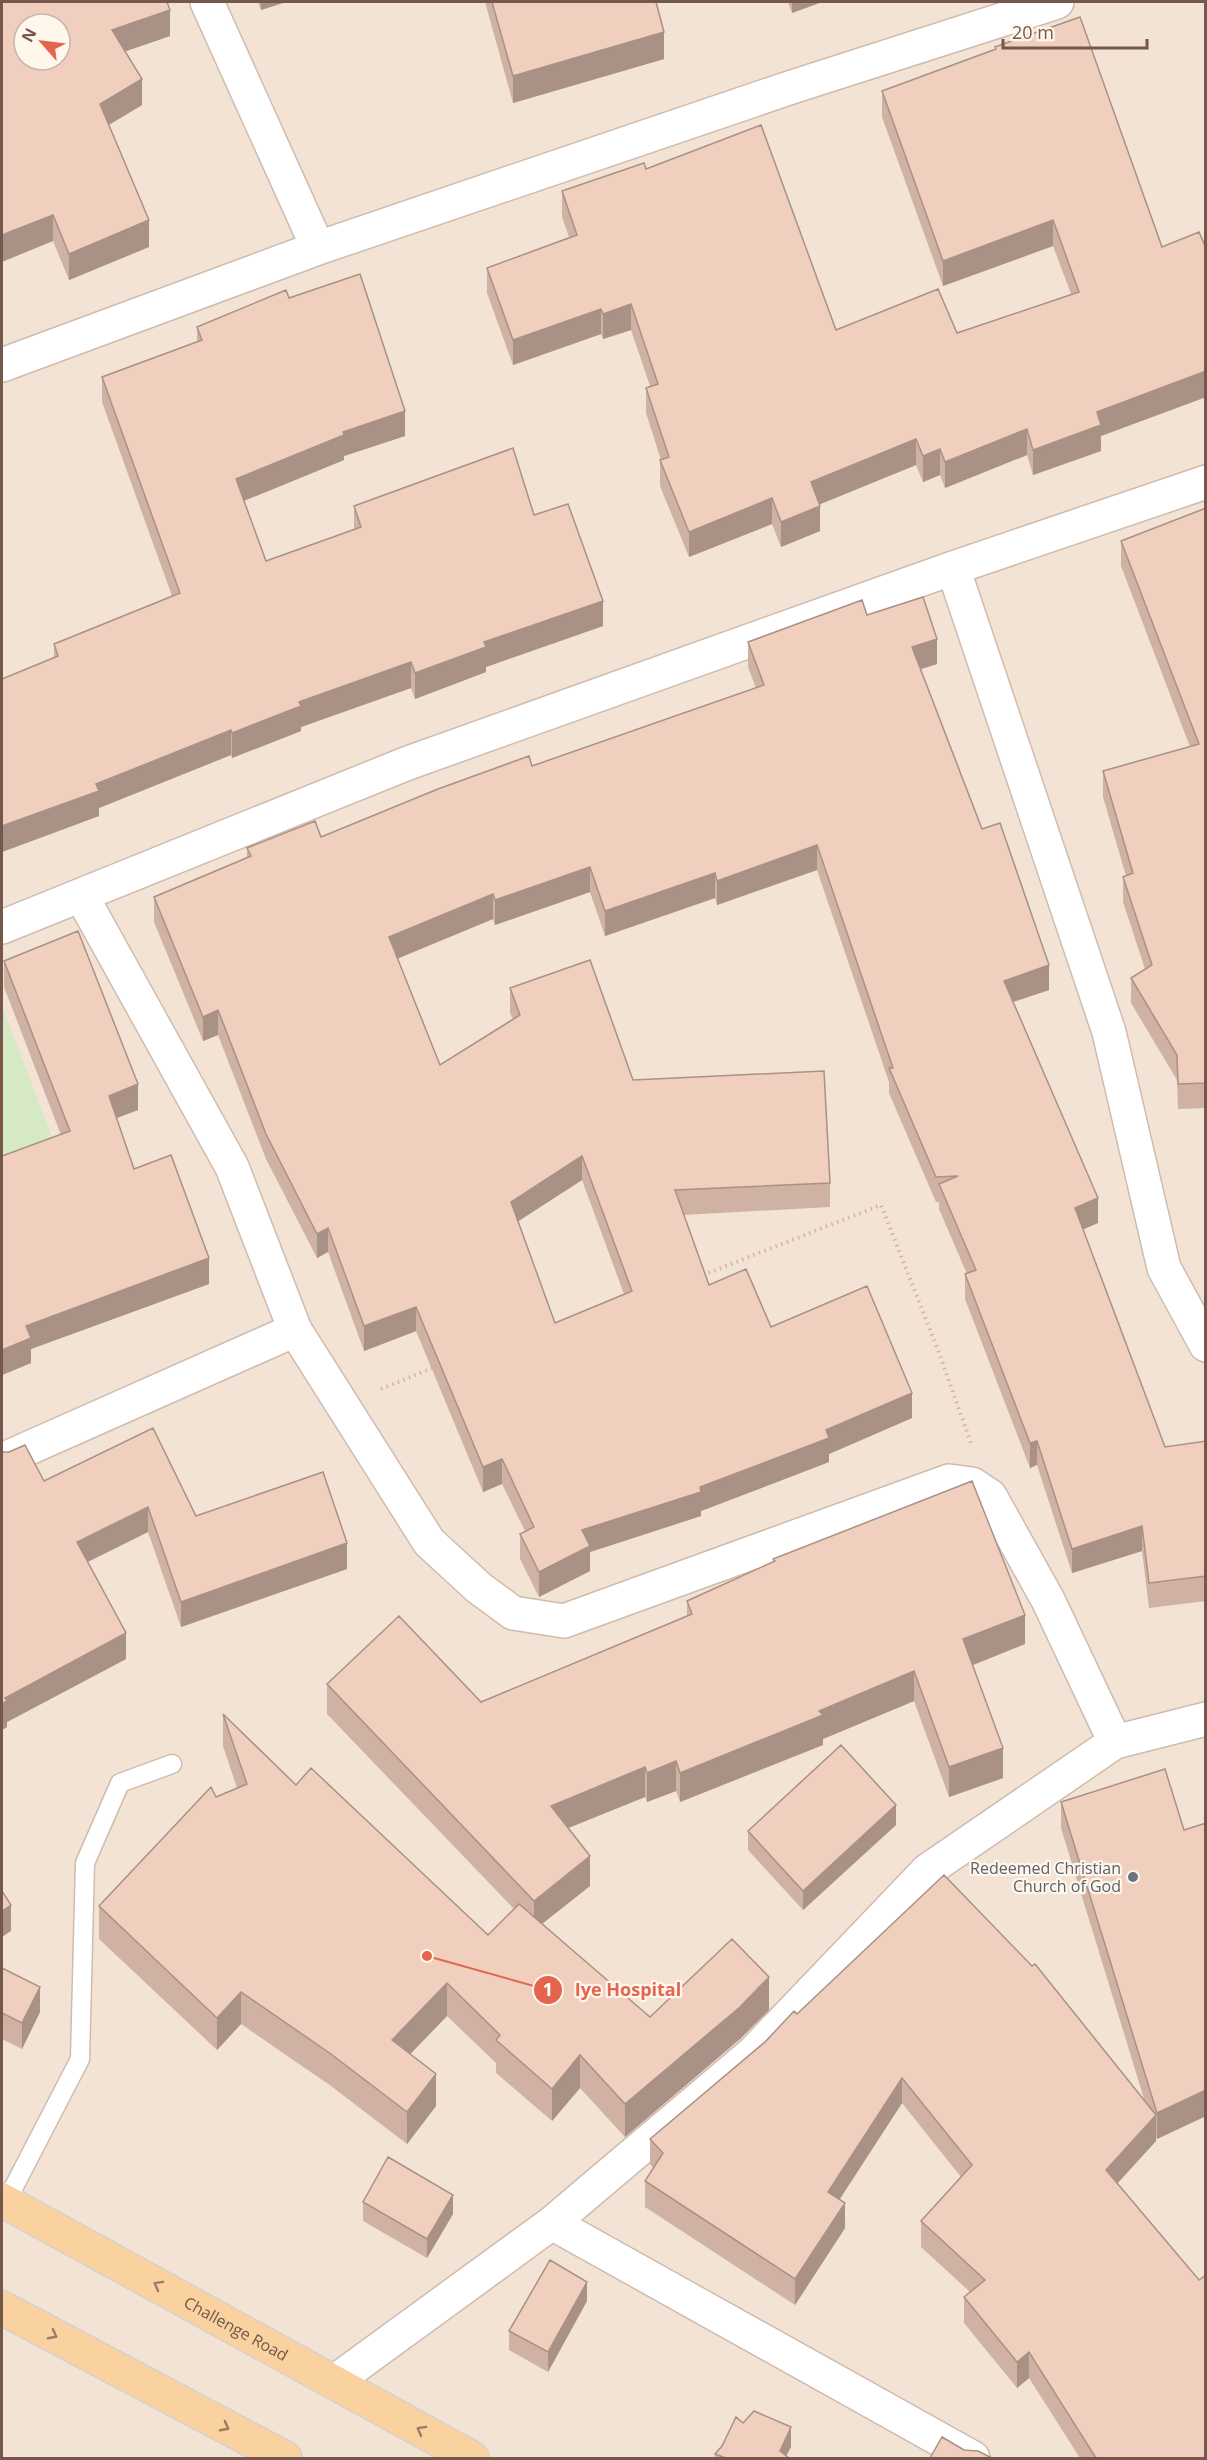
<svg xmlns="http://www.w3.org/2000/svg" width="1207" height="2460" font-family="'Open Sans',sans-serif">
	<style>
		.residential { fill: #f3e3d5; fill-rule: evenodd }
		.green { fill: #d6e9c5 }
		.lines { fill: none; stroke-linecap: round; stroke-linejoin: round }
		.service-casing { stroke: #d0bbaf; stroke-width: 21 }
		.minor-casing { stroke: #d0bbaf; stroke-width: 36 }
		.primary-casing { stroke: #d8d0cd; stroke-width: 36 }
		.path { stroke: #d6b2a1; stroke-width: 4; stroke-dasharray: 1.5 4.5; stroke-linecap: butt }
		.service { stroke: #fff; stroke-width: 18 }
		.minor { stroke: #fff; stroke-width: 33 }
		.primary { stroke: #f9d2a0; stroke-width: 33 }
		.wall { fill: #cfb2a3; fill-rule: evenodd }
		.shaded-wall { fill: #a99185 }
		.building { fill: #f1cfbe; stroke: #a99185; stroke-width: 1.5; fill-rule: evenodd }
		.oneway { stroke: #9d7c64 }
		.worship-dot { fill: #6b7280; stroke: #fff6ec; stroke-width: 2 }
		.labels { text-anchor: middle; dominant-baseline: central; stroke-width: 4.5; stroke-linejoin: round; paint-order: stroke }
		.worship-label { font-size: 16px; fill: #5b616d; stroke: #fff6ec; text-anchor: end }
		.street-label { font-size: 16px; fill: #75574b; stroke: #fff6ec }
		.leader { fill: none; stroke: #e3654e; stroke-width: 2 }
		.callout-dot { fill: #e3654e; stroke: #fff6ec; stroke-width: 2 }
		.mark-label { font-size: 18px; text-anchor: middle; font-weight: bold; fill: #fff }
		.callout-label { font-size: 18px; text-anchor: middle; font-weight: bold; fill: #e3654e; stroke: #fff6ec; stroke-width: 4.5; stroke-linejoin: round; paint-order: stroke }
	</style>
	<rect width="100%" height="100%" fill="#fcf2e6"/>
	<path class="residential" d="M2,2h1203v2456h-1203zM24,24h36v36h-36z"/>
	<path class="green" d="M2,1006l55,144 -55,22z"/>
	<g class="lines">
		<defs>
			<path id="service" d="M6,2202l74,-143 5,-196 35,-80 52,-19"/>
			<path id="minor" d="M207,2l111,246
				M2,365l316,-117 474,-161 265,-85
				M953,568l156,464 55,236 42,77
				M81,895l151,272 63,163 134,212 50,46 34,25 51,8 385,-140 23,3 18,12 58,104 67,142
				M2,927l406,-164 545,-195 253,-86
				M2,1460l293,-130
				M552,2223l421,235
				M334,2382l218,-159 201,-170 175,-183 187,-128 91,-23"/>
			<g id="primary">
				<path id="s1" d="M2,2200l470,258"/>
				<path d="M2,2308l283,150"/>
			</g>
		</defs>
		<use href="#service" class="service-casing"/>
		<use href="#minor" class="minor-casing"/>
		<use href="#primary" class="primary-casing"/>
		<path class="path" d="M703,1275l178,-70 57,145 33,93
			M381,1389l54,-22"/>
		<use href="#service" class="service"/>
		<use href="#minor" class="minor"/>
		<use href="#primary" class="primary"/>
	</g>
	<path class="wall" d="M2,2l168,34 -45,15 17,54 -33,20 40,122 -80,33 -16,-39z
		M258,2h28l-25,8z
		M485,2h171l8,57 -151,44z
		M788,2h34l-30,11z
		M995,47l167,200 44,1v149l-105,39v15l-68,24 -6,-20 -82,33 -5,-13 -17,7 -7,-17 -97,39 1,27 -39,16 -9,-23 -83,33 -29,-71v-26h1l-15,-47v-25l4,-2 -19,-56 -28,9 -2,-5 -88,31 -26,-72v-25l82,-31 -7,-20v-26l84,-22 190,161 121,3 114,-39 -18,-48 -110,40 -61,-169v-26l113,-41z
		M289,298l116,138 -61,20v4l-100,41 22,60 88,-31v-24l180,9 69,111 -117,41v5l-71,27 -4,-11 -110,39v4l-69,27 -1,-3 -132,53v8l-97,36v-173l52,-21v-14l118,-48 -70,-194v-25l95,-35v-15z
		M1206,508v600l-28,1 -1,-29 -46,-77v-25l14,-9 -22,-67v-25l3,-1 -23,-79v-26l87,-24 -69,-181v-25z
		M867,615l70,49 -17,5 62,160 67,161 -36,12 85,221 -15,6 82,218 41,-6v160l-57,7 -7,-57 -70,22 -35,-108 -7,3 -65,-169v-25h2l-28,-65v-7h-3l-47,-109v-11l-72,-212 -100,35 -2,-7 -110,38 -15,-44 -95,33 -2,-6 -96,40 43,106 73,-46 -3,-6v-25l123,92 197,103v24l-146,8 25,70 62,42 141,91 -83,36v8l-128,49v5l-111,36v19l-51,26 -19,-38v-25l5,-3 -23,-47 -19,8 -67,-161 -52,20 -36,-99 -11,6 -51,-99 -48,-124 -15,6 -49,-119v-25l93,-39v-10l74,-11 211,-71 224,-78 -8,-21v-25zM582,1180l42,114 -69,29 -37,-102z
		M4,961l134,149 -22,8 18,51 75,115 -178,65v14l-29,12v-219l59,-21 -57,-148z
		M44,1481l152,35 151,53 -166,58 -33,-95 -60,30 38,97 -119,63v5l-5,3z
		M773,1559l252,85 -52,21 30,113 -54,19 -35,-96 -91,38v6l-143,57 -4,-11 -29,11 -2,-5 -77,31 22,58 -48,38 108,93 119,-7 -29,29 -115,98 -45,-49 -28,33 -56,-48v-10l-49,-47 -37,38 26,52 -29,38 -76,-58 -90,-62 -24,26 -118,-111v-33l138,-118 -14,-42v-32l73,71 192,150 26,-26 -187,-195v-30l154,18 206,-86v-15l86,-39z
		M1061,1802l123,28 22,-7v293l-49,23 -1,-2v4l-39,42 89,275h-126l-51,-80 -12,10 -53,-65v-26l6,-5 -49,-45v-26l40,-44 -59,-74 -62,96 5,29 -50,77 -150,-98v-26l8,-13 -3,-4v-25l147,-125 348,88 -84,-274z
		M896,1825l-93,85 -55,-60v-19z
		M2,1968l38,44 -18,37 -20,-10z
		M363,2202l90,12 -26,44 -64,-37z
		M587,2301l-39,71 -39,-22v-19z
		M743,2423l48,24 -5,9 3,2h-74v-4z"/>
	<path class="shaded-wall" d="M261,2h25l-25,8z
		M792,2h30l-30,11z
		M170,10v26l-58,20v-26z
		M664,32v27l-151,44v-27z
		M142,79v26l-42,25v-26z
		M53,215v26l-51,21v-27z
		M149,220v27l-80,33v-26z
		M1053,220v26l-110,40v-25z
		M631,304v26l-28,9v-25z
		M601,309v25l-88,31v-25z
		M1206,371v26l-105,39v15l-68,24v-25l64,-38z
		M405,411v25l-61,20v4l-108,44v-25l107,-47z
		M1027,429v26l-82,33v-26z
		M916,439v26l-105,43v-26z
		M940,449v26l-17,7v-26z
		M772,498v26l-83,33v-25z
		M820,506v25l-39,16v-25z
		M603,601v25l-117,41v5l-71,27v-26l69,-31z
		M937,639v25l-25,8v-25z
		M411,662v26l-110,39v4l-69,27v-25l67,-31z
		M231,730v25l-132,53v8l-97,36v-26l94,-42z
		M817,845v25l-100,35v-24z
		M590,867v25l-95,33v-25z
		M715,873v25l-110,38v-25z
		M493,894v25l-104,43v-25z
		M1049,965v25l-45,15v-24z
		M218,1010v25l-15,6v-24z
		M138,1084v26l-29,11v-25z
		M582,1156v24l-71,46v-24z
		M1098,1198v25l-23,10v-25z
		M328,1228v24l-11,6v-24z
		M209,1258v26l-178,65v14l-29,12v-25l24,-24z
		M416,1307v24l-52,20v-25z
		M912,1393v25l-83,36v8l-128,49v5l-111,36v19l-51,26v-25l43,-42 118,-43 126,-57z
		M1037,1441v24l-7,3v-25z
		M502,1459v25l-19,8v-25z
		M148,1507v25l-71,35v-25z
		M1142,1526v25l-70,22v-24z
		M347,1543v26l-166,58v-25z
		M1025,1615v29l-62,25v-30z
		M126,1633v26l-119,63v5l-5,3v-26l3,-6z
		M914,1671v30l-91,38v6l-143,57v-29l139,-62z
		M1003,1748v30l-54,19v-30z
		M676,1761v30l-29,11v-29z
		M645,1767v30l-94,38v-29z
		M896,1805v20l-93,85v-19z
		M590,1856v30l-56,44v-29z
		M11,1905v26l-9,6v-26z
		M769,1977v33l-29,29 -115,98v-33z
		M447,1983v33l-55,57v-33z
		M40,1987v25l-18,37v-26z
		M241,1992v32l-24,26v-32z
		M580,2055v33l-28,33v-32z
		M436,2074v32l-29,38v-32z
		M902,2078v25l-74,114v-25z
		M1206,2090v26l-49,23v-26z
		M1156,2115v26l-50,55v-26z
		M453,2195v19l-26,44v-19z
		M845,2203v25l-50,77v-26z
		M587,2282v19l-39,71v-20z
		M1029,2352v26l-12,10v-26z
		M791,2427v20l-6,11 -5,-7z"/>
	<path class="building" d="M2,2h165l3,8 -58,20 30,49 -42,25 49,116 -80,34 -16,-39 -51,20zM24,24h36v36h-36z
		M492,2h164l8,30 -151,44z
		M1080,17l82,230 37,-15 7,16v123l-109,41 4,13 -68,25 -6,-21 -82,33 -5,-13 -17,7 -7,-17 -105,43 9,24 -39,16 -9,-24 -83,34 -29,-72 9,-3 -23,-69 12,-4 -27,-80 -28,10 -2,-5 -88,31 -26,-72 90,-33 -15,-44 82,-28 2,6 115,-44 75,205 102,-41 19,44 122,-41 -26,-72 -110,41 -61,-170 114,-42 -1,-2z
		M360,274l45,137 -62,21 1,3 -108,44 30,82 95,-34 -7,-21 159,-58 21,67 34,-11 35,97 -119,41 2,5 -71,26 -4,-11 -112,40 2,4 -69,27 -1,-3 -135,54 3,7 -97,35v-147l56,-23 -4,-12 126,-51 -78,-216 100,-37 -5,-13 89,-37 3,8z
		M1206,508v575l-28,1 -1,-29 -46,-77 21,-13 -29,-88 10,-4 -30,-102 96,-27 -78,-203z
		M923,597l14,42 -25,8 70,182 18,-6 49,142 -45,16 94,217 -23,10 90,239 41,-6v135l-57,7 -7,-57 -70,23 -35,-108 -7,2 -65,-169 11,-4 -37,-86 19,-8 -22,1 -47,-109h4l-76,-223 -100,36 -2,-8 -110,38 -15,-44 -95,33 -2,-6 -104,43 51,128 80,-50 -10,-27 80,-28 43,120 191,-9 6,112 -155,7 34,95 37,-16 25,58 96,-41 45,107 -86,37 3,8 -129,49 1,5 -119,38 8,16 -51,26 -19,-38 14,-7 -32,-68 -19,8 -67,-160 -52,19 -36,-98 -11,6 -51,-100 -48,-124 -15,7 -49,-120 97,-41 -4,-8 68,-27 6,16 117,-48 91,-33 3,10 232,-81 -16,-43 114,-42 5,15zM582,1156l50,135 -77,32 -44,-121z
		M78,931l60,153 -29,12 25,73 37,-14 38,103 -183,68 5,12 -29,12v-194l68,-25 -66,-170z
		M153,1428l43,88 127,-44 24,71 -166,59 -33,-95 -71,35 49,91 -121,65 2,3 -5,3v-252h7l16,-7 19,36z
		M972,1481l53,134 -62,24 40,109 -54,19 -35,-96 -95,40 4,4 -143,58 -4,-12 -29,12 -2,-6 -94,39 39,50 -56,45 -207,-217 72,-68 82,86 211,-88 -5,-13 88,-40 -2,-2z
		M223,1714l73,71 15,-17 177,167 31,-31 131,113 82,-78 37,38 -29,30 -115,97 -45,-49 -28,34 -56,-49 4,-5 -53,-52 -55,57 44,34 -29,38 -76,-58 -90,-62 -24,26 -118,-112 112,-119 5,10 31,-13z
		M841,1745l55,60 -93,86 -55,-60z
		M1165,1769l19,61 22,-7v267l-49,23 -96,-311z
		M944,1875l88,91 3,-2 121,151 -50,55 93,110 7,-5v183h-110l-67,-106 -12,10 -53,-65 21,-17 -64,-59 51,-56 -70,-87 -74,114 17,11 -50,76 -150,-98 18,-28 -13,-14 115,-97 29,-31 3,3z
		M2,1891l9,14 -9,6z
		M2,1968l38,19 -18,36 -20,-10z
		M388,2157l65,38 -26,44 -64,-37z
		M550,2260l37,22 -39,70 -39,-21z
		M754,2411l37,16 -11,24 9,7h-63l-11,-4 7,-8 14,-29 7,6z
		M942,2437l22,13 14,1 14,7h-62z"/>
	<defs><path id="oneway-chevron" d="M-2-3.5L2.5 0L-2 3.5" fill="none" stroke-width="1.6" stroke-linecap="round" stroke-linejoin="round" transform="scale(1.5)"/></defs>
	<g class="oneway">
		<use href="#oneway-chevron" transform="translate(158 2285) rotate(-151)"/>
		<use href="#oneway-chevron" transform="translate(53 2335) rotate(28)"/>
		<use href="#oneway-chevron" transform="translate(225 2427) rotate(28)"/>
		<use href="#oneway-chevron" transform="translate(421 2430) rotate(-151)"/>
	</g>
	<circle class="worship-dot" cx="1133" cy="1877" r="6"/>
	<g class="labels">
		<g class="worship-label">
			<text x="1121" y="1868">Redeemed Christian<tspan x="1121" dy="18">Church of God</tspan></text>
		</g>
		<g class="street-label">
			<text stroke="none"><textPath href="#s1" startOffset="267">Challenge Road</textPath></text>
		</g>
	</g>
	<path class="leader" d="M427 1956L548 1990"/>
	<g class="callout-dot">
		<circle cx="427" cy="1956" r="6"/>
		<circle cx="548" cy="1990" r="15"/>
	</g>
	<g class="mark-label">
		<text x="548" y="1996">1</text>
	</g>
	<g class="callout-label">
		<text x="628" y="1996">Iye Hospital</text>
	</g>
	<rect width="1207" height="2460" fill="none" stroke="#75574b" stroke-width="6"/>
	<g transform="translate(42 42) rotate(298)"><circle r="28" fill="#fff6ec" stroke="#c8b6ac" stroke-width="1.5"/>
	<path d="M0-4.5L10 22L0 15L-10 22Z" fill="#e3654e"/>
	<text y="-9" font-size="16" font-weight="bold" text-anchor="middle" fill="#75574b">N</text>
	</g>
	<path d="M1003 39v9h144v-9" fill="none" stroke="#75574b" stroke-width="3"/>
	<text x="1012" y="39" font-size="18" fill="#75574b" stroke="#fff6ec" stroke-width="4.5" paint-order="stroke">20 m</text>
</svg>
